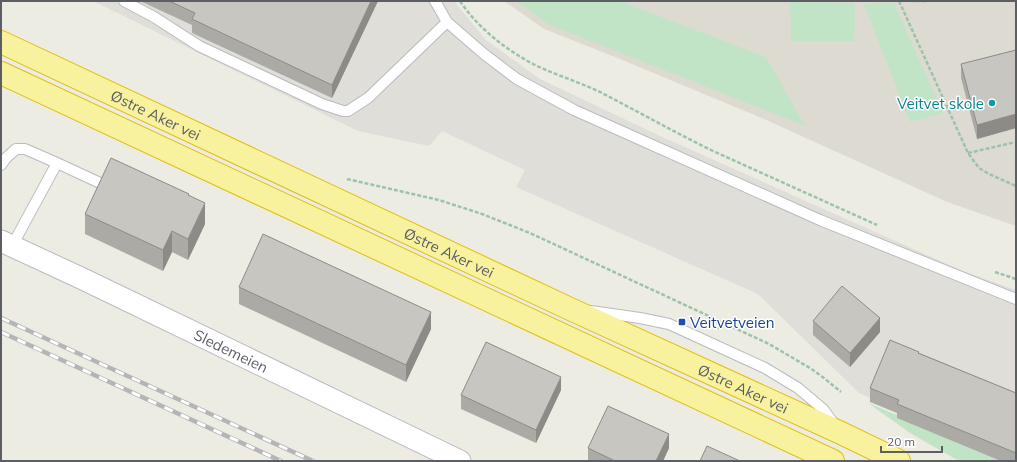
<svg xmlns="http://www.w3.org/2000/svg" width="1017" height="462" font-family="Mulish,sans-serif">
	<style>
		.industrial { fill: #dfded8 }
		.education { fill: #dddbd1 }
		.green { fill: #c1e3c6 }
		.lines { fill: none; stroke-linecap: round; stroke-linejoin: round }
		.service-casing { stroke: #b8babf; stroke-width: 12 }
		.minor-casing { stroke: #b8babf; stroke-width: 23 }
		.trunk-casing { stroke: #e2be0e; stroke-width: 24 }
		.path { stroke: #9bc3ac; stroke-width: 2.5; stroke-dasharray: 4 2; stroke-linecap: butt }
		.service { stroke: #fff; stroke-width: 10 }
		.minor { stroke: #fff; stroke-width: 21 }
		.trunk { stroke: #f8f29e; stroke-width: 22 }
		.rail-casing { stroke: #b4b5b5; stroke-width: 4.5 }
		.rail { stroke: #fff; stroke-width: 3; stroke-dasharray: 9; stroke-linecap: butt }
		.wall { fill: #acaaa5 }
		.shaded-wall { fill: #8c8b86 }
		.building { fill: #c8c6c0; stroke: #8c8b86 }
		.culture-dot { fill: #0f9aa8; stroke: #fff; stroke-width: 1.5 }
		.transit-dot { fill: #1a4fb4; stroke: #fff; stroke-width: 1.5 }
		.labels { text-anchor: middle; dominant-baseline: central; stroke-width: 3; stroke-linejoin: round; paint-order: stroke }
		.culture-label { font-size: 15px; fill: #0d838f; stroke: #fff; text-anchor: end }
		.street-label { font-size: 15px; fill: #5b5e63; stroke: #fff }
		.transit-label { font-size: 15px; fill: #164399; stroke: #fff; text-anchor: start }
	</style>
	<rect width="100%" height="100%" fill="#edece3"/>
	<path class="industrial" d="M93,1h361l32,39 54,39 118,56 307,137 51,18v170l-157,-67 -101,-99 -242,-107 9,-17 -83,-39 -13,15 -71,-15z"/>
	<path class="education" d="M504,1h512v225l-69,-24 -183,-83 -149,-62 -71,-28z"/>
	<path class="green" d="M516,1h103l147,56 39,69 -257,-102z
		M790,2l65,1 -1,38h-63z
		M894,3l49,110 -33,9 -46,-118z
		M868,403l140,58h-49l-49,-28z"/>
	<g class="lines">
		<defs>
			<path id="service" d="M124,1l30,16 45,29 123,58 21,7h5l20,-13 79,-76
				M435,1l12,21 37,32 33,25 57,31 246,110 196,79
				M1,165l5,-7 10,-9h9l32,14 41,19
				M12,246l45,-83
				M591,311l49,7 29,6 96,44 33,20 25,21 11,15"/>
			<g id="minor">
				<path id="s1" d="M1,241l82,38 377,182"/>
			</g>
			<g id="trunk">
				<path id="s2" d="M1,42l567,266 273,125 58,28"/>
				<path d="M1,73l832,388"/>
			</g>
		</defs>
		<use href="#service" class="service-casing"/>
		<use href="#minor" class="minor-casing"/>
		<use href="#trunk" class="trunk-casing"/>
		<path class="path" d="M460,1c18,27 46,49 75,64 21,10 44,17 65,27 37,19 74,40 113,59l164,74
			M899,1l69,152 11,15 10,6 27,12
			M910,1h17
			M968,153l48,-11
			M347,179l92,21 43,14 48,19 239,111 41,24 14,10 17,14
			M995,272l21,7
			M718,329l3,-8"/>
		<use href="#service" class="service"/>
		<use href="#minor" class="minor"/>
		<use href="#trunk" class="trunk"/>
		<defs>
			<path id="rail" d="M1,318l312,143
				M1,332l280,129"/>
		</defs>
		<use href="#rail" class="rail-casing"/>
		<use href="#rail" class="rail"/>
	</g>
	<path class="wall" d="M140,1h238l-46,97 -140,-65v-8z
		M959,1h57v1z
		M1016,50v78l-39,11 -16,-61v-14z
		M189,195l16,29 -17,36 -16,-8 -9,19 -78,-37v-20z
		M239,287l192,42 -25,53 -167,-78z
		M813,321l67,11 -30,35 -37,-32z
		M919,353l97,40v68h-15l-104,-43v-5l-27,-11v-14z
		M561,390l-25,53 -75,-34v-14z
		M588,448h81l-6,13h-75z"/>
	<path class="shaded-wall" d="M371,1h7l-46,97v-13z
		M1016,114v14l-39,11v-14z
		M205,203v21l-17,36v-21z
		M172,231v21l-9,19v-21z
		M431,312v17l-25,53v-17z
		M880,318v14l-30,35v-14z
		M561,377v13l-25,53v-13z
		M669,434v14l-6,13h-7z"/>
	<path class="building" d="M169,1h202l-39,84 -140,-66 3,-6z
		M1016,50v64l-39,11 -16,-61z
		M111,158l78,36 -1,1 17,8 -17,36 -16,-8 -9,19 -78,-36z
		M263,234l168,78 -25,53 -167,-78z
		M842,286l38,32 -30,35 -37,-32z
		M890,340l29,12 -1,1 98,40v60l-119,-49 2,-4 -29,-12z
		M486,342l75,35 -25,53 -75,-35z
		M608,406l61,28 -13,27h-41l-27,-13z
		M707,446l33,15h-40z"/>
	<circle class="culture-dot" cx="992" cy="103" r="4"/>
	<rect class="transit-dot" x="678" y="318" width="8" height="8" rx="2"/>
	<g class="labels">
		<g class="culture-label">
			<text x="984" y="103">Veitvet skole</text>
		</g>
		<g class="street-label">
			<text stroke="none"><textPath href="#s2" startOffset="171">Østre Aker vei</textPath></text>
			<text stroke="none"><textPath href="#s2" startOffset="495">Østre Aker vei</textPath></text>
			<text stroke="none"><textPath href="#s1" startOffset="255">Sledemeien</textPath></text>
			<text stroke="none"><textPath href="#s2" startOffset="819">Østre Aker vei</textPath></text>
		</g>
		<g class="transit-label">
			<text x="690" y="322">Veitvetveien</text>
		</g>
	</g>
	<rect width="1017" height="462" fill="none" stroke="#5b5e63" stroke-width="4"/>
	<path d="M881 446v6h61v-6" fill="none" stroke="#5b5e63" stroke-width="2"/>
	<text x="887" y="446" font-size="12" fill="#5b5e63" stroke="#ffffff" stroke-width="3" paint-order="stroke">20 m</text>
</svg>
